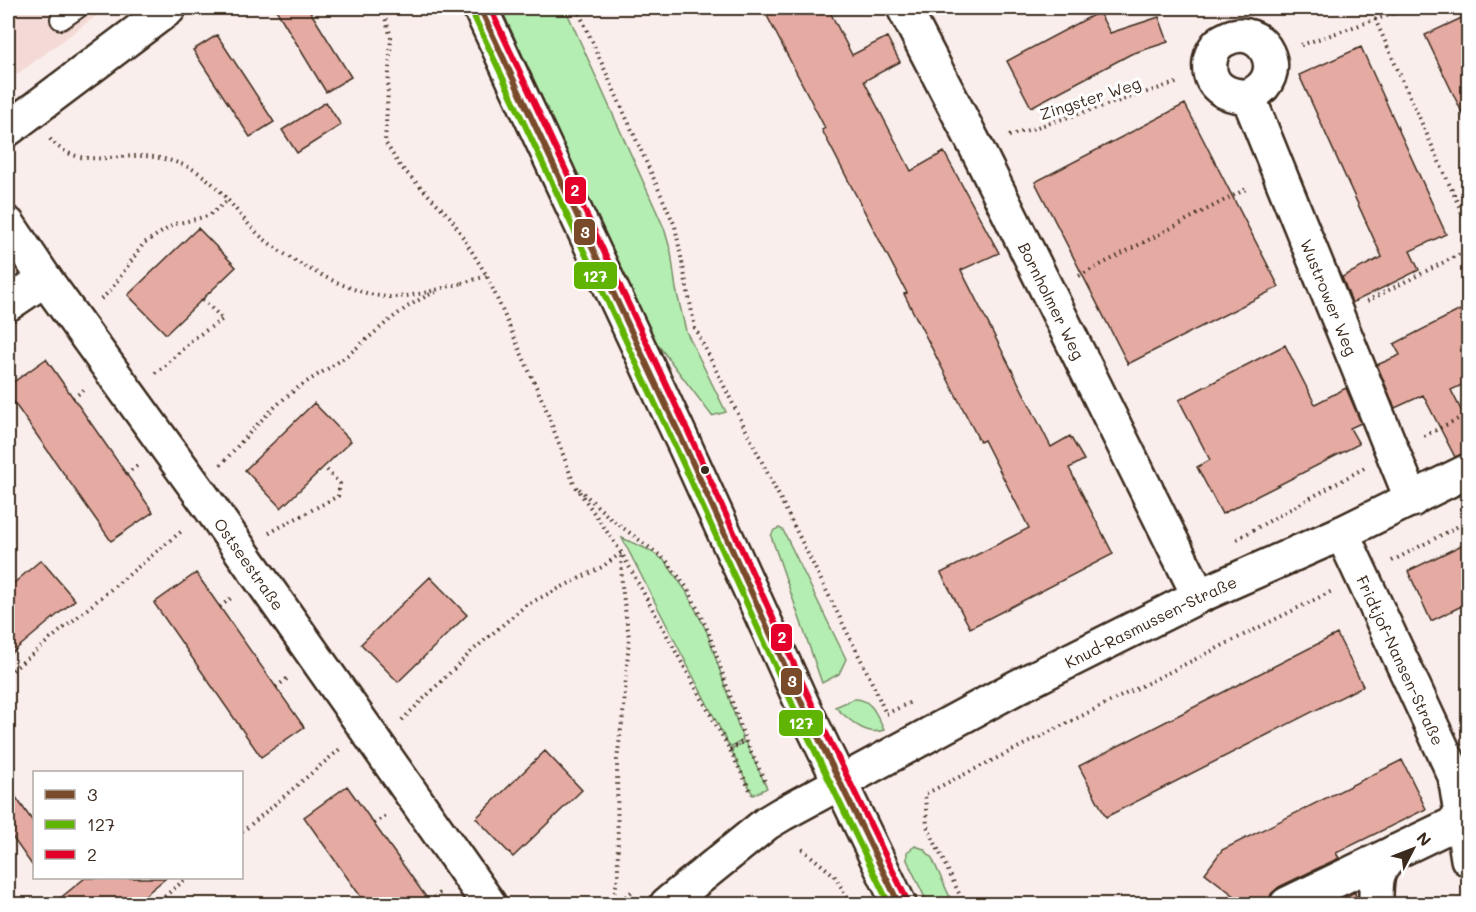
<svg xmlns="http://www.w3.org/2000/svg" width="1476" height="912" font-family="Mali,sans-serif">
	<style>
		.built { fill: #f4dad6 }
		.green { fill: #b5eeb2; stroke: #788c68; stroke-width: 1.5 }
		.building { fill: #e5aba2; stroke: #3b2a1e; stroke-width: 1.5 }
		.lines { fill: none; stroke-linecap: round; stroke-linejoin: round }
		.service-casing { stroke: #3b2a1e; stroke-width: 24 }
		.minor-casing { stroke: #3b2a1e; stroke-width: 38 }
		.secondary-casing { stroke: #3b2a1e; stroke-width: 38 }
		.path { stroke: #3b2a1e; stroke-width: 4; stroke-dasharray: 1.5 4.5; stroke-linecap: butt }
		.service { stroke: #fff; stroke-width: 20 }
		.minor { stroke: #fff; stroke-width: 33 }
		.secondary { stroke: #fff; stroke-width: 33 }
		.bus-1-casing { stroke: #fff; stroke-width: 10 }
		.bus-2-casing { stroke: #fff; stroke-width: 10 }
		.bus-3-casing { stroke: #fff; stroke-width: 10 }
		.bus-1 { stroke: #7a4b2a; stroke-width: 6 }
		.bus-2 { stroke: #60b404; stroke-width: 6 }
		.bus-3 { stroke: #e4002b; stroke-width: 6 }
		.bus-dot { fill: #3b2a1e; stroke: #fff; stroke-width: 2 }
		.labels { text-anchor: middle; dominant-baseline: central; stroke-width: 6; stroke-linejoin: round; paint-order: stroke }
		.street-label { font-size: 16px; fill: #3b2a1e; stroke: #fff }
		.line-badge { stroke: #fff; stroke-width: 2 }
		.badge-label { font-size: 16px; text-anchor: middle; font-weight: bold; fill: #fff }
	</style>
	<rect width="100%" height="100%" fill="#faeeec"/>
	<filter id="ink" filterUnits="userSpaceOnUse"><feTurbulence type="fractalNoise" baseFrequency=".0167" numOctaves="2"/><feDisplacementMap in="SourceGraphic" scale="12" xChannelSelector="R" yChannelSelector="G"/><feConvolveMatrix kernelMatrix="1 2 1 2 8 2 1 2 1" color-interpolation-filters="sRGB"/></filter>
	<g filter="url(#ink)">
		<path class="built" d="M8,8h99l-99,73z"/>
		<path class="green" d="M501,8h64l99,220 7,24 5,37 10,42 40,81 -14,4 -60,-79z
			M779,528l4,2 63,129 -7,15 -17,9 -51,-147 3,-6z
			M622,538l27,12 16,11 21,30 21,41 36,108 -13,8z
			M854,699c18,-1 23,17 30,31 -19,7 -35,-11 -49,-23z
			M745,741l22,47 -14,7 -22,-45z
			M915,846l9,3 8,9 21,46h-25l-21,-44v-8z"/>
		<path class="building" d="M275,8h33l43,69 -25,15z
			M763,8h65l24,47 35,-18 13,25 -36,19 47,90 33,-19 55,101 -38,17 90,177 19,-11 14,24 -15,8 44,86 -143,74 -29,-55 88,-45 -45,-88 -4,2 -76,-148 3,-1 -85,-163 3,-2z
			M1099,12l11,21 49,-16 9,25 -37,12 -100,53 -24,-46z
			M1468,15v110l-43,-90z
			M217,35l57,87 -24,15 -57,-87z
			M1361,47l85,187 -36,17 9,19 -67,33 -10,-26 40,-20 -83,-182z
			M326,102l15,23 -44,28 -15,-23z
			M1185,104l94,183 -151,77 -93,-182z
			M198,228l38,39 -70,67 -38,-39z
			M1468,306v76l-17,8 17,34v28l-13,5 -32,-62 -28,13 -18,-43 23,-10 -6,-11z
			M1285,345l30,59 31,-16 15,35 -11,5 9,16 -137,70 -25,-47 13,-7 -31,-60z
			M46,359l107,153 -42,29 -103,-147v-8z
			M314,403l37,38 -70,67 -36,-38z
			M1468,542v61l-37,18 -23,-50z
			M41,560l34,40 -67,56v-68z
			M196,573l108,154 -43,30 -107,-154z
			M430,577l37,38 -69,67 -37,-38z
			M1337,634l26,52 -257,131 -27,-51z
			M545,751l37,39 -69,67 -37,-39z
			M1402,760l24,49 -90,44 3,5 -60,29 -8,7 -2,10h-24l-40,-31 17,-23z
			M8,786l26,37v45l-26,-37z
			M347,786l27,38 57,80h-65l-62,-87z
			M85,878h81l-32,26h-81z
			M1355,892l2,12h-28z"/>
		<g class="lines">
			<defs>
				<path id="service" d="M61,19l16,-11"/>
				<g id="minor">
					<path id="s1" d="M904,8l72,139 223,449"/>
					<path id="s2" d="M1248,96c-22,1 -41,-11 -38,-34 1,-9 6,-18 14,-22 39,-22 69,38 24,56l164,404"/>
					<path d="M8,129l161,-121"/>
					<path id="s3" d="M8,224l37,55 165,228 279,397"/>
					<path d="M8,304l37,-25"/>
					<path id="s4" d="M1342,533l113,243 13,83"/>
					<path id="s5" d="M667,904l100,-81 15,-9 235,-127 182,-91 143,-63 126,-62"/>
					<path d="M1287,904l181,-87"/>
					<path d="M1376,904c0,-26 -1,-33 19,-52"/>
				</g>
				<path id="secondary" d="M480,8l204,436 120,264 95,196"/>
			</defs>
			<use href="#service" class="service-casing"/>
			<use href="#minor" class="minor-casing"/>
			<use href="#secondary" class="secondary-casing"/>
			<path class="path" d="M382,8l9,29 -6,105 15,24 51,52 36,58 59,133 28,75 47,68 109,198 22,44
				M577,8l98,218 20,102 174,348 17,38 25,-12
				M204,13l7,-5
				M1375,19l93,207
				M1301,45l108,-37
				M1009,136l170,-54
				M50,139c26,30 60,16 94,17 15,1 31,5 44,11 29,13 45,42 66,63 25,26 101,68 138,67 24,0 48,-9 71,-14
				M1079,276l169,-88
				M462,283l25,-7
				M101,299l9,-8 34,-48 31,-19 33,-8 20,-16
				M1367,301l101,-51
				M155,373l11,-8 27,-26 30,-20 -21,-20
				M73,398l12,-9
				M1424,436l44,-22
				M221,465c22,-25 44,-51 70,-72 19,-15 39,-24 58,-39 29,-23 53,-49 89,-63
				M126,474l12,-9
				M579,489l31,29 56,42 22,29 20,42 37,109 21,43
				M269,533l69,-37 2,-12 -16,-17
				M1237,539l127,-71
				M1392,561l76,-40
				M220,607l11,-9
				M8,674l175,-144
				M276,687l12,-9
				M402,720l70,-69 54,-46 76,-38 19,-14
				M730,750l15,-10
				M374,824l12,-8
				M242,832l98,-83
				M802,849l32,26 17,29
				M429,901l11,-8
				M155,904l32,-26
				M612,904l6,-27 -1,-117 7,-54 5,-68 -7,-52 -1,-33
				M616,904l18,-14
				M964,904l-37,-78 -2,-32 407,-203"/>
			<use href="#service" class="service"/>
			<use href="#minor" class="minor"/>
			<use href="#secondary" class="secondary"/>
			<defs>
				<path id="bus-1" d="M480,8l204,436 120,264 95,196"/>
				<path id="bus-2" d="M472,12l204,436 120,264 93,192"/>
				<path id="bus-3" d="M490,8l202,432 120,264 95,196"/>
			</defs>
			<use href="#bus-1" class="bus-1-casing"/>
			<use href="#bus-2" class="bus-2-casing"/>
			<use href="#bus-3" class="bus-3-casing"/>
			<use href="#bus-1" class="bus-1"/>
			<use href="#bus-2" class="bus-2"/>
			<use href="#bus-3" class="bus-3"/>
		</g>
	</g>
	<circle class="bus-dot" cx="705" cy="470" r="5"/>
	<g class="labels">
		<g class="street-label">
			<text transform="translate(1090 98) rotate(-18)">Zingster Weg</text>
			<text stroke="none"><textPath href="#s2" startOffset="408">Wustrower Weg</textPath></text>
			<text stroke="none"><textPath href="#s1" startOffset="328">Bornholmer Weg</textPath></text>
			<text stroke="none"><textPath href="#s3" startOffset="417">Ostseestraße</textPath></text>
			<text stroke="none"><textPath href="#s5" startOffset="562">Knud-Rasmussen-Straße</textPath></text>
			<text stroke="none"><textPath href="#s4" startOffset="140">Fridtjof-Nansen-Straße</textPath></text>
		</g>
	</g>
	<g class="line-badge">
		<rect x="564" y="176" width="23" height="29" rx="6" fill="#e4002b"/>
		<rect x="573" y="218" width="23" height="28" rx="6" fill="#7a4b2a"/>
		<rect x="573" y="261" width="45" height="29" rx="6" fill="#60b404"/>
		<rect x="770" y="623" width="23" height="29" rx="6" fill="#e4002b"/>
		<rect x="780" y="667" width="23" height="29" rx="6" fill="#7a4b2a"/>
		<rect x="778" y="709" width="46" height="28" rx="6" fill="#60b404"/>
	</g>
	<g class="badge-label">
		<text x="575" y="196">2</text>
		<text x="585" y="238">3</text>
		<text x="595" y="282">127</text>
		<text x="782" y="643">2</text>
		<text x="792" y="687">3</text>
		<text x="801" y="729">127</text>
	</g>
	<rect width="1476" height="912" fill="none" stroke="#fff" stroke-width="30"/>
	<rect x="15" y="15" width="1446" height="882" fill="none" stroke="#3b2a1e" stroke-width="2" filter="url(#ink)"/>
	<rect x="33" y="771" width="210" height="108" fill="#ffffff" stroke="#b1aaa5" stroke-width="1.5"/>
	<rect x="45" y="790" width="30" height="9" fill="#7a4b2a" stroke="#b1aaa5" stroke-width="1.5"/>
	<text x="87" y="801" font-size="18" fill="#3b2a1e">3</text>
	<rect x="45" y="820" width="30" height="9" fill="#60b404" stroke="#b1aaa5" stroke-width="1.5"/>
	<text x="87" y="831" font-size="18" fill="#3b2a1e">127</text>
	<rect x="45" y="850" width="30" height="9" fill="#e4002b" stroke="#b1aaa5" stroke-width="1.5"/>
	<text x="87" y="861" font-size="18" fill="#3b2a1e">2</text>
	<g transform="translate(1413 849) rotate(48)" stroke="#ffffff" stroke-width="4.5" paint-order="stroke">
	<path d="M0-4.5L10 22L0 15L-10 22Z" fill="#3b2a1e"/>
	<text y="-9" font-size="16" font-weight="bold" text-anchor="middle" fill="#3b2a1e">N</text>
	</g>
</svg>
